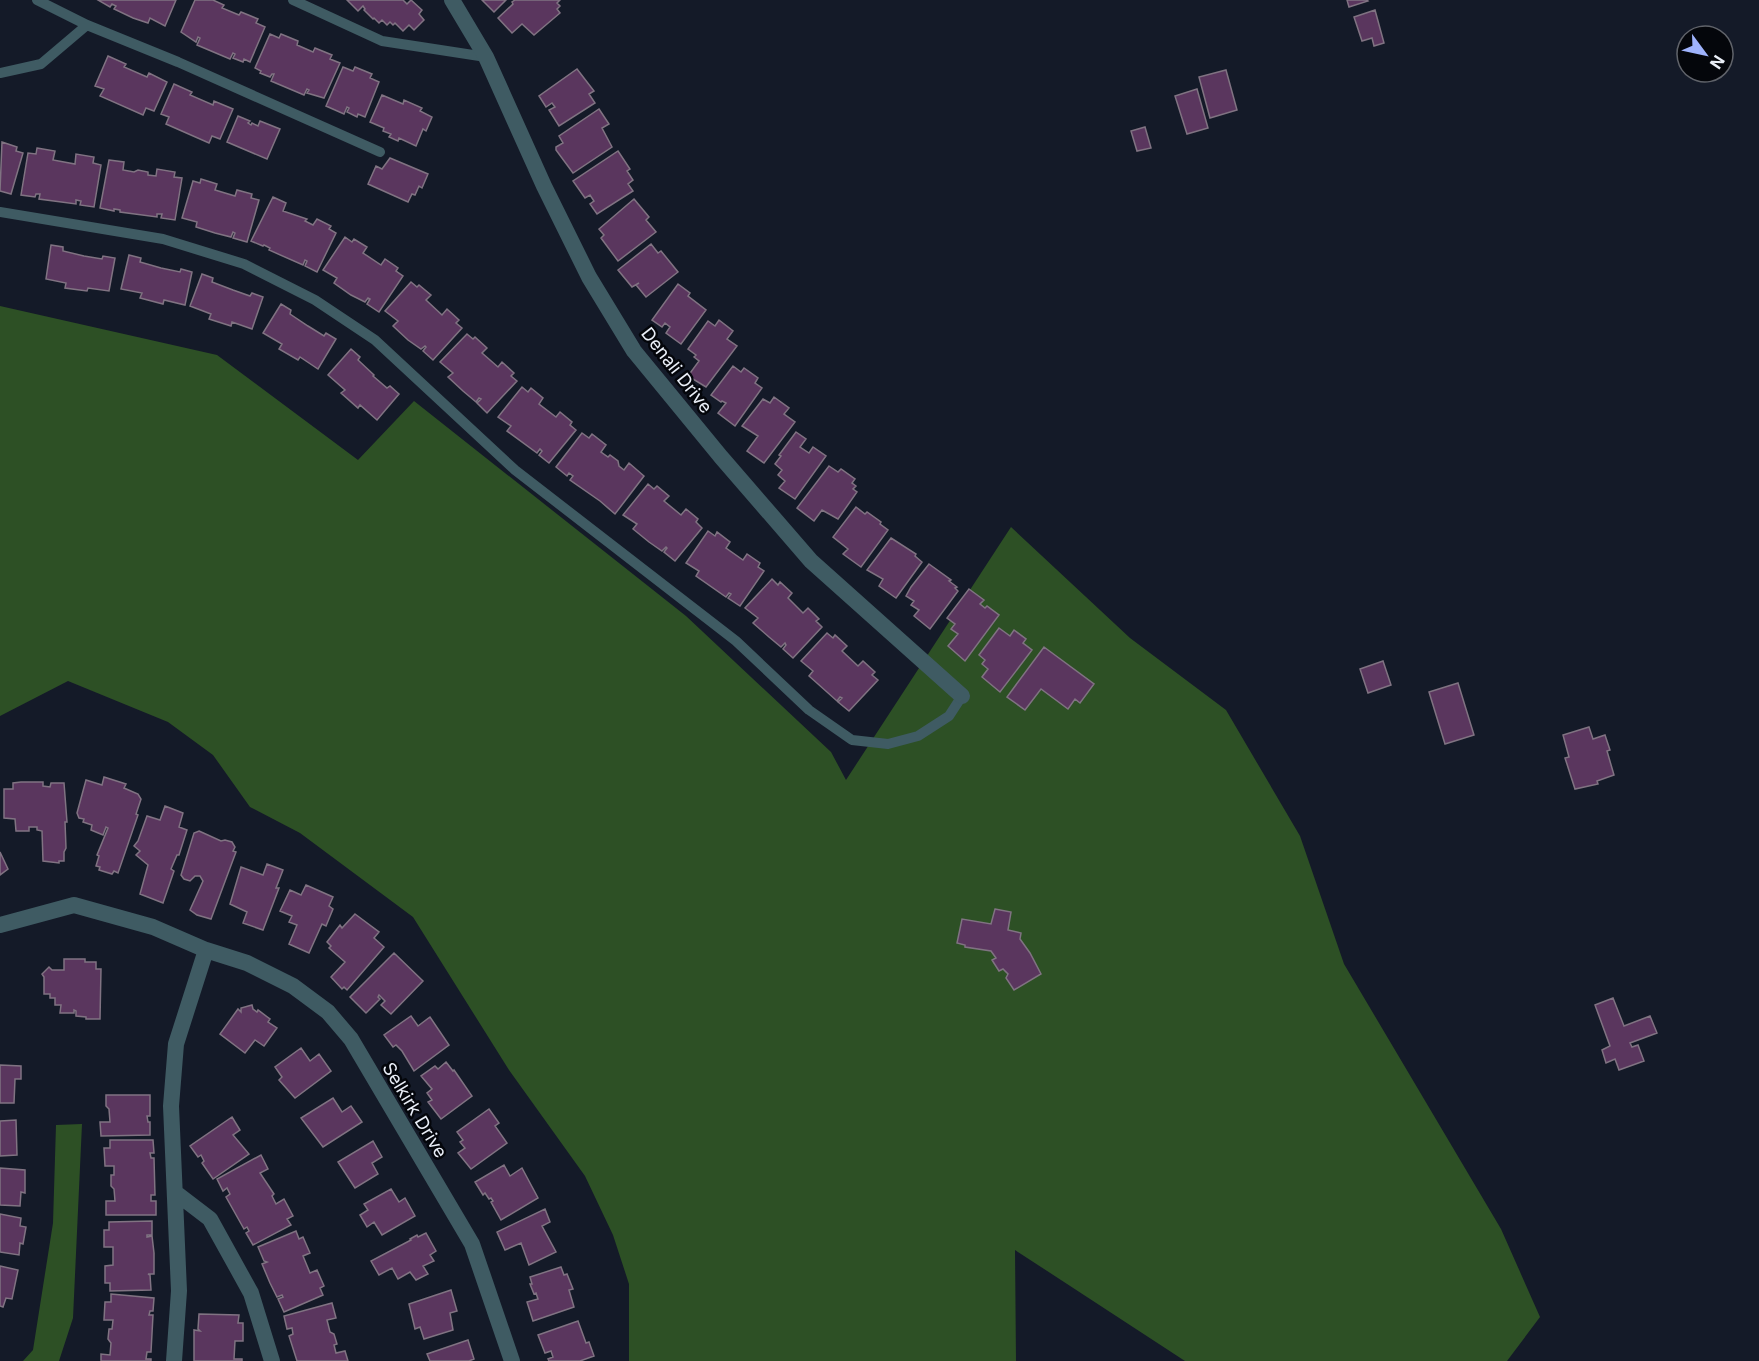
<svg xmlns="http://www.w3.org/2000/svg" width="1759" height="1361" font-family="Inter,sans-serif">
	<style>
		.forest { fill: #2d5025 }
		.building { fill: #5a365e; stroke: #807382; stroke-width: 1.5 }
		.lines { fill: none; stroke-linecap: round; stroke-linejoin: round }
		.service { stroke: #3f5b63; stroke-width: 10 }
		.minor { stroke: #3f5b63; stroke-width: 16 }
		.labels { text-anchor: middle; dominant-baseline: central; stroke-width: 5; stroke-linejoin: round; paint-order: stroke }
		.street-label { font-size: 18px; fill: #eaeff8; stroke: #04060b }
	</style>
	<rect width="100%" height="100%" fill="#141a28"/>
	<path class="forest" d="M0,306l217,49 141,105 56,-59 272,215 145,136 15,28 165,-253 119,111 96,72 74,126 44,128 157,265 39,88 -33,44h-322l-170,-111 1,111h-387v-77l-16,-49 -28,-59 -76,-106 -96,-153 -113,-84 -50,-26 -37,-52 -45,-33 -100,-41 -68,35z
		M82,1124l-9,194 -14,43h-36l10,-11 20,-127 3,-98z"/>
	<path class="building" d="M98,0h78l-11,26 -15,-8 -2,5 -15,-5 -19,-9 2,-3 -4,-2 -2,3z
		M195,0h18l11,5 -2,3 17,7 2,-3 17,7 -2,4 9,4 -15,35 -6,-3 -1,3 -10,-4 2,-4 -2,-1 -3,6 -33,-14 3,-7 -2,-1 -2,5 -15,-10z
		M347,0h56l4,4 4,-4 11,10 -3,4 5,6 -10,10 -5,-5 -6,6 -8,-8 -2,2 -3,-3 -3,3 -5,-5 -3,3 -5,-5 -1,1 -9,-9 1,-1 -2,-3 -5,5z
		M482,0h24l-12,12z
		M515,0h45l-3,3 3,3 -3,3 3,4 -26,22 -12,-11 -10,9 -14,-15 15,-14 -1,-2z
		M1347,0h20l1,1 -19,6z
		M1375,10l9,33 -10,3 -2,-8 -10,3 -8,-24z
		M270,34l9,4 2,-4 17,7 -1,4 16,7 2,-4 17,7 -2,4 10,4 -16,35 -17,-5 2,-3 -2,-1 -3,6 -33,-14 3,-7h-2l-2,3 -10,-4 1,-2 -6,-3z
		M108,56l18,8 -2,3 23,10 2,-4 18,9 -13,29 -8,-3 -3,7 -43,-19 4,-7 -9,-3z
		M343,67l10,4 2,-4 17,7 -2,4 9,4 -14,35 -7,-3 -1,3 -10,-5 2,-4 -2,-1 -3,7 -18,-8z
		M577,69l17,22 -5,3 6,9 -36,23 -10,-16 6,-3 -3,-4 -6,4 -7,-11z
		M1226,70l11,40 -27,8 -11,-41z
		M174,84l18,8 -2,3 23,10 1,-4 19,8 -13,30 -8,-3 -3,7 -43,-19 3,-7 -8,-3z
		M1197,89l11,39 -21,6 -12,-38z
		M382,95l21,9 1,-4 18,8 -2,3 12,6 -6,14 -3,-2 -7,17 -17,-8 -1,3 -9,-4 2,-3 -8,-3 1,-3 -14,-6z
		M599,109l10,15 -7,4 10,19 -39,26 -17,-23v-3l7,-4 -4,-7z
		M238,116l12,5 -2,2 3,2 1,-2 6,3 2,-5 20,8 -13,30 -40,-17z
		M1145,127l6,21 -14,3 -6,-20z
		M2,142l15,5 -1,4 7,2 -12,41 -11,-3z
		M37,148l18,3 -2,9 22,4 1,-10 18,3 -1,6 8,2 -7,42 -14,-2 1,-4 -5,-1v4l-37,-5 1,-5h-4l-1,3 -14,-2 7,-42 8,1z
		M618,151l12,18 -3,2 6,9 -5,4 5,7 -36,23 -7,-10 4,-3 -4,-6 -5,3 -12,-17z
		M390,158l38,16 -6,14 -3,-2 -4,9 -3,-1 -4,8 -40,-18 8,-18 6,3z
		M109,160l15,2 -1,8 11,2 4,-2 10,2v3l8,1 1,-7 18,3 -1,5 8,1 -7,42 -14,-2 1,-4h-5v3l-37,-5v-2l-6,-1v2l-14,-3z
		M201,179l16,5 -2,6 20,6 2,-6 15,4 -1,4 8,2 -12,42 -14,-4 2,-5 -2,-1 -2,5 -16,-4 -19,-6 1,-5 -15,-4 11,-37 7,2z
		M273,197l13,6 -3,8 24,8 -2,2 8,4 4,-6 14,7 -2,3 7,4 -19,39 -12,-6 2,-5 -2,-1 -2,5 -34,-15 1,-2 -6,-3 -1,1 -12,-5z
		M634,199l15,18 -3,3 10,12 -38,29 -17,-23 3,-3 -5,-6z
		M345,237l7,5 2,-3 13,8 -4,6 18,12 4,-6 13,9 -2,3 7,5 -24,36 -12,-8 3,-5 -2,-1 -3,4 -14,-7 -17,-12 3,-5 -14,-8z
		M651,244l7,9 3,-2 17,21 -32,25 -10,-12 3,-2 -7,4 -14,-17z
		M51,245l12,2v4l21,5 18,3 1,-3 12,2 -6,33 -21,-3 -1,3 -22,-3 1,-5 -20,-4z
		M129,255l12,3 -1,4 21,6 19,4 1,-3 11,3 -7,33 -21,-5 -1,4 -23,-6 2,-5 -21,-4z
		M202,274l11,4 -1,4 21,8 17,6 2,-3 11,4 -11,32 -20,-7 -1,4 -22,-7 2,-5 -21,-8z
		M411,282l6,5 2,-2 12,10 -5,5 16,15 5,-6 12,11 -3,3 6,5 -29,32 -10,-9 3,-4 -1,-1 -4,3 -13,-9 -15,-14 5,-5 -13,-10z
		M678,284l12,9 -2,3 18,14 -25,34 -15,-11 4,-6 -5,-4 -3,4 -10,-7z
		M281,304l10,6 -1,4 18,12 16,10 2,-3 10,6 -18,30 -18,-12 -2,3 -19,-11 3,-5 -19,-11z
		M719,320l14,11 -6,8 10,7 -31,41 -18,-11 11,-15 -5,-4 2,-2 -8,-6 20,-28 7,5z
		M467,334l6,5 2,-2 12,11 -5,5 16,14 4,-5 12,11 -3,3 6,5 -30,32 -10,-10 4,-4 -2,-1 -3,4 -13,-11 -15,-14 5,-4 -13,-11z
		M351,349l9,8 -2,3 16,15 -1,1 14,12 3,-2 9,8 -22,26 -17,-15 -2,3 -17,-15 4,-3 -17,-15z
		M733,366l8,6 3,-4 14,10 -3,5 7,5 -27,38 -17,-13 8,-10 -4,-2 -1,1 -10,-7z
		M522,387l6,5 3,-4 12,10 -4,6 17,13 4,-5 12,10 -2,3 6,5 -27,33 -10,-8 3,-4 -2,-2 -3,4 -30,-22 4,-5 -13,-9z
		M774,397l15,11 -5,6 11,8 -31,41 -17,-12 11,-15 -16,-10 21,-27 7,4z
		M796,432l10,7 -6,8 9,6 4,-6 13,9 -31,43 -16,-11 6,-7 -7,-6 4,-5 -7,-6 6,-8 -2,-1z
		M582,433l7,5 3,-4 14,11 -5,7 7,5 2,-2 8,6 1,5 5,4 5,-7 15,13 -29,38 -15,-13 -30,-21 3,-4 -4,-3 -2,3 -11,-9z
		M829,466l9,6 3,-3 14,10 -3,4 4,3 -3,3 4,3 -19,27 -16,-9 -8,11 -17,-13z
		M648,484l6,5 3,-3 12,10 -5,5 17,14 5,-6 12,10 -2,3 6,6 -27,33 -11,-9 3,-4 -1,-1 -4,4 -13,-9 -16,-13 4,-5 -14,-9z
		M856,507l9,7 2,-2 14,10 -1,2 8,6 -27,37 -18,-13 5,-5 -15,-12z
		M708,531l7,5 2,-4 13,10 -4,6 17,12 4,-6 13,9 -2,4 6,4 -24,35 -12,-8 3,-4 -2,-1 -3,4 -30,-21 3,-5 -13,-8z
		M891,538l25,16 -1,2 7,6 -26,36 -17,-12 4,-7 -16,-9z
		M929,564l22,16 -2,1 8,6 -2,1 3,3 -28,38 -16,-13 5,-6 -8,-5 3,-4 -8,-5 5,-9z
		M772,579l6,6 2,-3 12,11 -4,5 15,15 5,-5 11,11 -3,2 6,6 -29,31 -10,-9 3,-4 -1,-2 -4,4 -12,-10 -16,-14 5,-5 -13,-10z
		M969,589l15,11 -4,4 5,4 2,-2 12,9 -34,46 -17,-15 10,-12 -7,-5 4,-5 -8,-6z
		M999,628l11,8 4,-6 12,9 -3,4 9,7 -32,42 -18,-15 6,-8 -6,-5 3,-4 -6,-5z
		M827,633l6,5 2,-3 12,11 -5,5 16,15 5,-5 12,11 -3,3 6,5 -29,31 -11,-9 4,-4 -2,-1 -3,4 -28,-25 4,-5 -12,-10z
		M1044,647l50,37 -14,19 -5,-4 -7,10 -27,-20 -16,21 -18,-13z
		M1383,661l8,24 -23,8 -8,-24z
		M1458,683l16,52 -29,9 -16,-52z
		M1589,727l4,12 12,-4 5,15 -3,1 7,24 -17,6 1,3 -23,5 -10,-31 4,-1 -6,-22z
		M104,777l22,7 -2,4 14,6 3,5 -5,15 2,1 -20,58 -4,-2 -2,3 -13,-4 1,-3 -4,-1 3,-10 -2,-1 11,-27 -2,-1 -3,8 -12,-5 1,-5 -9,-3 1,-3 -5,-1 -2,-5 9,-33 16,5z
		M21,782h22v4l7,1 1,-4h13l3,39h-2l1,26 -2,4v9h-5v2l-16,-2 -1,-30 -5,-1v-3h-8v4h-13l-1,-12 -11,-1v-29h9v-6z
		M165,806l18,7 -4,14 8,3 -8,25h-2l-6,14 3,2 -11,32 -23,-9 8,-29 -12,-10 4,-4 -6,-5 4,-5 9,-25 13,4z
		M199,831l22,10 4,-1 7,2 3,5 -2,4 3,1 -25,67 -14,-4 -7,-5 13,-29 -3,-5h-5l-5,5 -6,-2 -3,-4 13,-42z
		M0,852l8,17 -8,6z
		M267,864l16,6 -7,18h3l-16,42 -20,-7 4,-11 -17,-8 11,-37 22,8z
		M306,885l27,12 -4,9 4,3 -7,17 -4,-2 -13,29 -20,-9 8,-19 -8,-3 3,-6 -12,-5 10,-21 11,5z
		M995,909l16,3 -3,18 13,3 -1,6 10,14 11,21 -27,16 -8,-12 2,-4 -5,-5 -4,2 -7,-11 4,-2 -5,-7 -26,-4v-2l-8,-2 5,-24 29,5z
		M355,914l24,18 -5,6 10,9 -37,43 -3,-3 -2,2 -11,-12 14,-15 -16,-14 2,-2 -4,-4 13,-17 2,3z
		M394,953l29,28 -32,33 -10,-9 4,-4 -6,-6 -1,2 2,2 -14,14 -16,-16z
		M64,959h21v3h11v7h5l-1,50h-14v-2l-10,-1v-5l-2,-1v3h-14l1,-8h-6v-7h-5v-4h-6v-17l-2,-3 7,-7 3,3h12z
		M1613,998l11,28 26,-10 7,17 -27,10 2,4 6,-2 6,16 -25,9 -4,-11 -9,4 -4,-13 8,-4 -15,-41z
		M252,1005l1,4 4,3 1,-2 12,9 -2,3 9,6 -13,18 -9,-6 -10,13 -25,-19 18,-25 3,3v-4z
		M411,1016l7,10 12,-9 19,28 -35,26 -12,-20 -6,-6 -3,2 -9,-12z
		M301,1048l9,13 9,-7 12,17 -36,27 -16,-18 3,-3 -7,-10z
		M446,1062l7,9 1,-1 18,26 -31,23 -13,-17 4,-2 -5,-7 5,-4 -11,-13 14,-10 3,3z
		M0,1065l21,1v13h-6l-1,24h-14z
		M106,1095h44v21h-3l1,6h2v13l-49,1 -1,-14h10l-1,-13 -3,-3z
		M333,1098l9,14 9,-6 11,16 -39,25 -22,-29z
		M489,1109l10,14 -4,3 12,17 -36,26 -13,-16 7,-5 -5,-6 3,-2 -6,-8z
		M232,1117l8,13 -7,5 16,19 -36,25 -11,-16 2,-2 -3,-6 -3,2 -8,-11z
		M16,1120l1,35 -17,1v-35z
		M110,1140h43l1,13h-4l1,5h3l1,37h-4v6h5v14h-50v-14h9l-1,-12 -3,-3v-11h3v-9h-9l-1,-18h6z
		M373,1141l9,16 -10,6 6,11 -23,14 -17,-26z
		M261,1155l7,14 -8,4 14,21 -2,2 4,8 8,-5 9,17 -6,3 4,6 -38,20 -7,-12 3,-2 -2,-4 -3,2 -18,-32 4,-3 -3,-6 -4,3 -6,-12z
		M504,1165l6,11 12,-8 16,30 -37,22 -10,-18 2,-1 -2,-3 -2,1 -4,-6 -2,2 -8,-13z
		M0,1168l25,2v23l-4,-1 -1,14 -20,-1z
		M391,1189l8,13 6,-4 10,18 -33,19 -8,-13 -7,5 -7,-12 8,-5 -4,-6z
		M545,1209l5,13 -8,4 14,26 -27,13 -8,-22 -16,7 -8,-18z
		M0,1214l21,4 -1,8 6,1 -3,17 -3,-1 -1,12 -19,-3z
		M152,1221v14h-5v2l5,-1 2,17v21h-6l2,1 1,15 -41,1v-8h-5v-17l8,-1v-18h-9v-17h5v-8z
		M296,1231l3,8 4,-2 7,16 -7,3 7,17 7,-3 7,16 -4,2 3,7 -39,17 -6,-13 5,-2 -1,-2 -5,2 -7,-14 -8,-19 5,-2 -3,-1 -6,-14z
		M426,1233l10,18 -6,4 4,6 -11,5 5,8 -12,6 -6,-8 -12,7 -6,-11 -13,7 -8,-14 40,-21 -1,-1 7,-4 1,2z
		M0,1266l18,4 -6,29 -6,-1 -3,9 -3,-1z
		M561,1267l3,8 3,-1 6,15 -4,1 5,17 -41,14 -6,-19 11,-3 -2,-6 -2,1 -4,-10h2l-2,-7z
		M451,1290l6,21 -7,2 3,17 -29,9 -4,-12 -5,2 -6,-25z
		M111,1294l43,4 -1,13h-3l-1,4h4l-2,37h-4l-1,7h5v2h-50v-7l9,1 1,-12 -3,-4 1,-10h3l1,-9h-9l1,-18h6z
		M332,1303l4,15 -9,2 3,12 4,2 3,10 -3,1 2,8 9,-2 3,10h-51l-8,-25 4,-2 -1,-6 -5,1 -3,-13z
		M199,1314l40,1 -1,8h5v18h-8l-1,18h8v2h-48v-31l6,1 -2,-2z
		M578,1321l8,22 3,-1 5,14 -14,5h-31l-1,-2 5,-2 -2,-6 -6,2 -7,-18z
		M468,1340l6,19 -5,2h-39l-3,-7z"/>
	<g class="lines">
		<path class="service" d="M37,0l50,25 91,37 202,90
			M293,0l89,41 104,16
			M0,73l41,-9 46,-39
			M0,212l163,27 81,25 71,36 60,40 140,130 221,171 73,69 43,30 36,4 30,-8 31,-20 13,-20"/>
		<path class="minor" d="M452,0l34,57 58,129 45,91 45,74 87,106 90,104 151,135
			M0,925l74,-20 79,22 53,23 41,13 46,23 35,26 23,27 121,205 40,117
			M176,1193l34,26 41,74 21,68
			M174,1361l5,-70 -8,-185 5,-62 30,-94"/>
	</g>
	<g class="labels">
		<g class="street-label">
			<text transform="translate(677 370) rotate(52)">Denali Drive</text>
			<text transform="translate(415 1110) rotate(59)">Selkirk Drive</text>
		</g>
	</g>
	<g transform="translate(1705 54) rotate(123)"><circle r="28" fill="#04060b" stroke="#60636a" stroke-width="1.5"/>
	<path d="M0-4.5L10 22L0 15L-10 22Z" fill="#9fb3fd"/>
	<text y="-9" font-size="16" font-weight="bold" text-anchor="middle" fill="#eaeff8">N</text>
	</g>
</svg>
